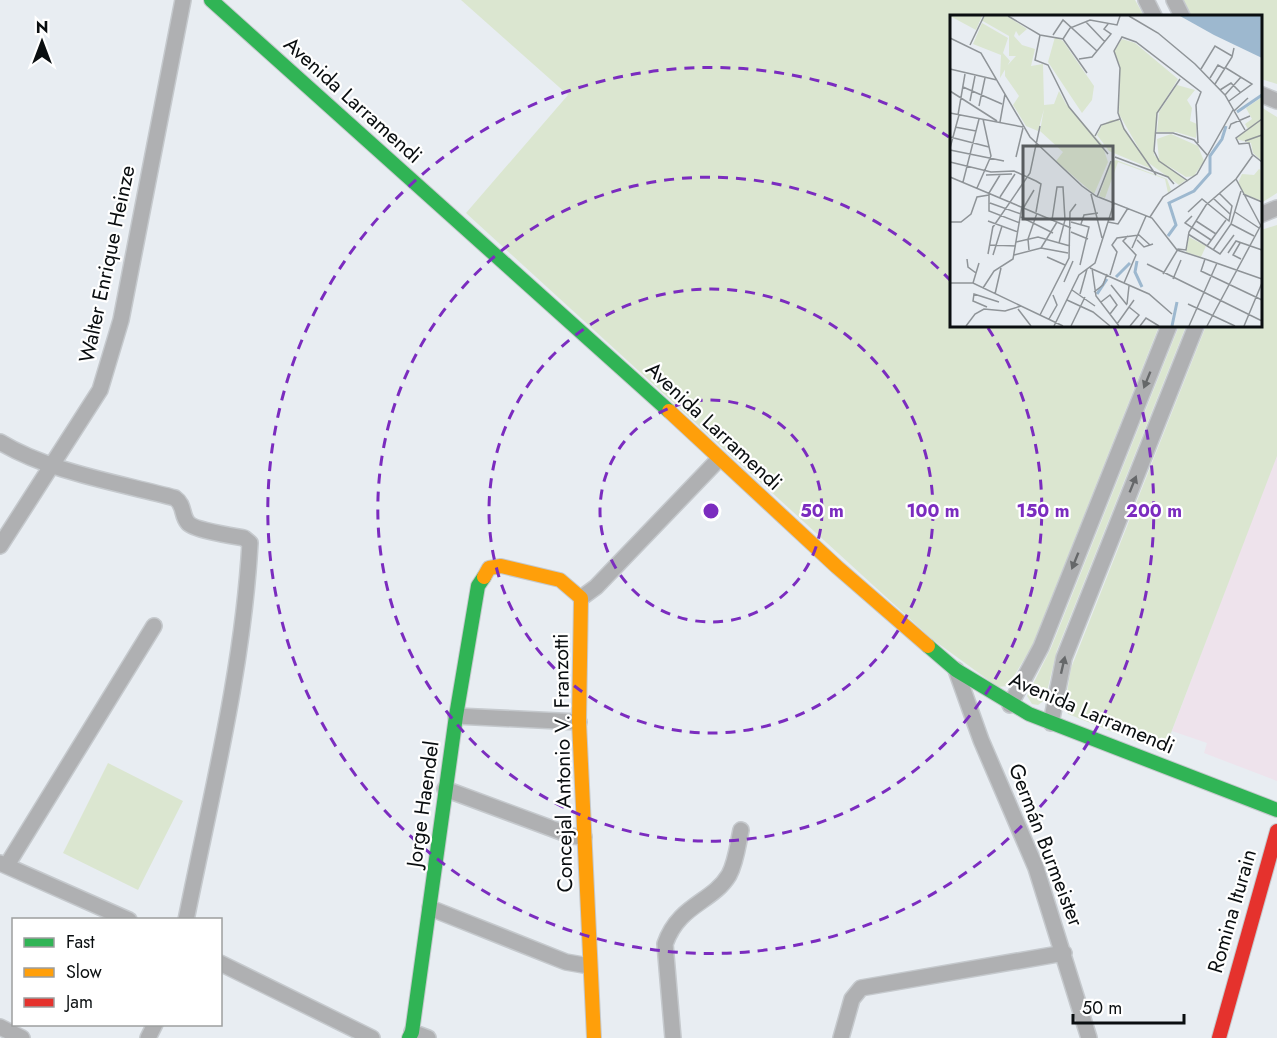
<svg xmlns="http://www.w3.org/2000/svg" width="1277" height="1038" font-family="Jost,sans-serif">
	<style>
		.commercial { fill: #eee3ec }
		.green { fill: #dbe6d0 }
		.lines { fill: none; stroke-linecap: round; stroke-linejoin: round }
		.street-casing { stroke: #c5c9cd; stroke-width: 18 }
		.fast-casing { stroke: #c5c9cd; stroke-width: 16 }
		.slow-casing { stroke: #c5c9cd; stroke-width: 16 }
		.jam-casing { stroke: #c5c9cd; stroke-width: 16 }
		.street { stroke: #afb0b2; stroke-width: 15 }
		.fast { stroke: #30b455; stroke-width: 14 }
		.slow { stroke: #ff9f0a; stroke-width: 14 }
		.jam { stroke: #e5322d; stroke-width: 14 }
		.oneway { fill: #656769 }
		.ring { fill: none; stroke: #7b2cbf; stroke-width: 3; stroke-dasharray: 10 8 }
		.labels { text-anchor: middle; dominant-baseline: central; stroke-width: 4.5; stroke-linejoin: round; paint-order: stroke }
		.street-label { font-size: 21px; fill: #0a0e10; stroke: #fff }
		.inset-river { fill: none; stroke: #9db8cf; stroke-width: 3 }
		.inset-road { fill: none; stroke: #8f9498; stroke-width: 1.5 }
		.view { fill: #585c5f; fill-opacity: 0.15; stroke: #585c5f; stroke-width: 3 }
		.inset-edge { fill: none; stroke: #0a0e10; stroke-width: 3 }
		.centre { fill: #7b2cbf; stroke: #fff; stroke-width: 3 }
		.ring-label { font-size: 18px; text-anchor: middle; font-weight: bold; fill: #7b2cbf; stroke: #fff; stroke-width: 4.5; stroke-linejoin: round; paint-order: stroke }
	</style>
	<rect width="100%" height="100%" fill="#e8edf2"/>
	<path class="commercial" d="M1277,453v328l-73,-28 3,-10 -35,-12z"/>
	<path class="green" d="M461,0h674l9,16h-192v310h207l-127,320 -24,40 -10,1 -66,-48 -466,-426 102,-118z
		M1182,0h95v84l-16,-5 -1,-63h-69z
		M1261,107l16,10v76l-16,10z
		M1277,225v231l-111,290 -8,4 -90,-36 -3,-9 6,-37 135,-342h54l1,-96z
		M1179,326h7l-129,324 -12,50 -7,5 -6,-1 -5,-8 24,-48z
		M108,763l75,38 -45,89 -75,-37z"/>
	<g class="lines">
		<defs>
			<path id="street" d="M1146,0l8,16
				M1174,0l8,16
				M1260,94l17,7
				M1260,215l17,-7
				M0,442c49,30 120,41 175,56 10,7 6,17 13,25 6,7 45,13 56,15l6,5c-7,127 -39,252 -64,377
				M0,546l100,-156 21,-70 62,-320
				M581,598l15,-11 123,-128
				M956,670l25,70 55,128 53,170
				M1010,705l31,-58 128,-321
				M456,716l123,6
				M1051,723l13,-65 132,-332
				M445,789l127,47 12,1
				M0,863l129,57
				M7,865l147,-239
				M430,908l136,54 23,4
				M220,963l152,75
				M0,1027l22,11
				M412,1032l16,6
				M148,1038l7,-14
				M673,1038l-8,-94c14,-40 47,-41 64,-69 7,-13 9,-31 12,-45
				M841,1038l11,-39 9,-11 203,-35"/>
			<path id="fast" d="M211,0l458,411
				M928,646l28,24 73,44 248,96
				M409,1038l3,-6 44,-316 22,-130 6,-9"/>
			<path id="slow" d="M669,411l168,156 91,79
				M484,577l5,-9 12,-2 59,14 21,18 -2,124 15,316"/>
			<path id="jam" d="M1219,1038l58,-207"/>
		</defs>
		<use href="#street" class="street-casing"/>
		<use href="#fast" class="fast-casing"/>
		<use href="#slow" class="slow-casing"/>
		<use href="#jam" class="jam-casing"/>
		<use href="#street" class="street"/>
		<use href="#fast" class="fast"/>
		<use href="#slow" class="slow"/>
		<use href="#jam" class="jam"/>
	</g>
	<defs><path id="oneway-solid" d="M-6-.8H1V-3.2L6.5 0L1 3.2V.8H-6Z" transform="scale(1.5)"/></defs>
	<g class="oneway">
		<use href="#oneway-solid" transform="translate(1147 380) rotate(112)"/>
		<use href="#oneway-solid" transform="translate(1133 484) rotate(-68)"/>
		<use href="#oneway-solid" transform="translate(1075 561) rotate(112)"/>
		<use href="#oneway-solid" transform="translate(1063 665) rotate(-77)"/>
	</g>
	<g class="ring">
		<circle cx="711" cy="511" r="111"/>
		<circle cx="711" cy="511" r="222"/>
		<path d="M988 328A332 332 0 1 1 950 280"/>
		<path d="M1114 327A443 443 0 1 1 949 137"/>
	</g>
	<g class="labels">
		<g class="street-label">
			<text transform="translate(353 100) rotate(42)">Avenida Larramendi</text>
			<text transform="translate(107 264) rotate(-78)">Walter Enrique Heinze</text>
			<text transform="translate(714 426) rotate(43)">Avenida Larramendi</text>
			<text transform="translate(1092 713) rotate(23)">Avenida Larramendi</text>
			<text transform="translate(563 763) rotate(-91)">Concejal Antonio V. Franzotti</text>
			<text transform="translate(423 804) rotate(-82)">Jorge Haendel</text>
			<text transform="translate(1046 845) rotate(69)">Germán Burmeister</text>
			<text transform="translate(1232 911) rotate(-74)">Romina Iturain</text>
		</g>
	</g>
	<g transform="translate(950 15)">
		<rect width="312" height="312" fill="#e8edf2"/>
		<path d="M0,1h32l-6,14zM35,1h22l20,13 -8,7 -3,-5 -2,5 8,9 13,4 -4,17 12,-2 1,41 10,-1 5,-13 7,13 36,40 6,18 -14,32 -38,-33 7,-9 -23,-21 4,-22 -6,22 -12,-5 -13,-21 6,-9 -14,-20v-8l11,-12h-7v-20l-28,-16zM32,8l26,15 -5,15 7,8 -10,17 1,-23 -28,-11zM105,22l8,4 31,45 -2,14 -10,13 -34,-51zM172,24l13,4 43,36 -21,34 -3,42 32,25 -7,5 -33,-24 -27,-47 1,-48 -6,-15zM227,70l18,5 -8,10 5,8 -2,13 7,3 -1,14 -20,-6h-19l2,-20zM312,82v64l-9,-8 -2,-10 -15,-4 12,-10 -3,-5 7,-5 -6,-11zM161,105h8l33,49 -43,-18 -12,-16 5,-10zM221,119l27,12 6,15 -10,15 -8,1 -27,-17 -2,-21zM166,145l51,19 4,11 -3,3 -3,-14 -47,-17 -13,36 -6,-2 12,-34zM309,154l3,2v30l-18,-7 -6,-11 4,-9 12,1zM239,222l17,9 -5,11 -15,-5z" fill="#dbe6d0"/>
		<path d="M230,1h82v42l-48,-23z" fill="#9db8cf"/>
		<path class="inset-river" d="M287,97l25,-17M218,221l8,-11 -7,-22 25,-12 16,-18v-17l12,-17 4,-13M187,246l-2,11 7,15M166,262l14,-14M147,279l10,-15M222,311l5,-24"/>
		<path class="inset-road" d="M58,1l32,19 23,4 24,34M179,1l29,17 37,31 30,31 20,35M136,7l19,20M90,20l-5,25 13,5 21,42 39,47M103,20l10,-15 34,31M0,23l31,15 49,84 52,49 14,10 56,22 25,32 28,9M113,24l7,-11 20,-8 27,5 3,-9M20,30l14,-29M129,44l13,-2 19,-23 -7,-5 4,-5M276,53l26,16 -23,17M0,54l47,11M251,54l14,-23 17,10M260,63l8,-13 7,4M230,64l-23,34 -3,38 5,10 29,20M265,69l17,-27 2,-9M13,72l39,17M270,75l11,-7 10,10M0,76l47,30M275,80l16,-18M20,86l5,-25M29,91l6,-28M284,96l14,-13M0,98l73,14M8,100l7,-41M312,104l-26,19 3,6 10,-1 3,11 10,8M50,107l5,-28M5,112l21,4M279,114l2,-5 19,-8M206,118h17l21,7 14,16M145,121l6,-11 19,-6M0,122l39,10M295,126l17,-6M0,133l9,-33M0,135l54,11M66,142l7,-29M165,142l53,20 6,7M0,147l41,10 23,-1 22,10 5,3 -5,28M36,160l26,-1M50,160l-11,18v18l31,12M206,160l-32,-46 -6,-16 2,-45 -6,-17 8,-14 14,5 65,50 -5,13 2,38M0,162l121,51M286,164l25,47M13,167l16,-63M27,173l14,-32 -8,-37M141,179l11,44M293,179l19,8M50,182l15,-23M147,182l14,-36M263,183l17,16M40,188l31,11M74,192l10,-17M238,197l14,-13 27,22 3,-15 -13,-13M285,197l24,16M242,201l-7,7 26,17M71,202l32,16M200,202l13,-20 34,-23 36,-64M102,205l5,-33h6l2,33 -6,23M38,206l30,11M246,206l20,13M0,207h11l10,-8 6,-17 12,-2M121,207l18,5 -9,38M158,207l10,2 10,-16M131,209l3,-9 14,-2M281,209l23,12M43,212l37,-54 10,-47M121,217l17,7M238,219l32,20 14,-19M187,225l7,7 9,-3M66,227l22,-5 32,9M290,228l-7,12 8,4M40,230l26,1M257,231l19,-26M91,233l16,-26M182,233l14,-32M79,235l-1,-11 9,-26M263,235l18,-26 10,-33M278,238l8,-12 26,9M38,239l5,-28M43,240l9,-29M64,240l27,-7 27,5M97,242l18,8M17,244l1,8 8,6M197,249l115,57M140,253l59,26 23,20M142,253l4,28 23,30M213,259l15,-25 8,1 3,-18 17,-27 30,-26 17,-24M160,260l7,-23 -5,-7 5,-7 22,-3 11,10M223,264l8,-19M312,264l-57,-20 -4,12 61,29M114,267l9,-21M0,268h23l90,43M23,268l6,-20M174,268l12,-28 -13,-14 5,-5M161,270l16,20M33,273l11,-17 19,-12 9,-53M122,275l23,16M144,277l9,-7 4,-11M45,279l6,-26M130,279l7,-25M117,285l26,12 17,14M151,287l9,-7 7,10 -7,9M177,289l2,-18M238,289l47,22M37,292l-14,-6 1,-7 25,8M179,292l10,8 -9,11M68,294l13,17M90,300l29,-57 1,-46 6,-8M99,304l8,-14 -4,-10M167,309l17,-24M16,311l9,-12 9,-5 21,2 16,-5M104,311l25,-51 16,-12 19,-60M121,311l14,-29M190,311l6,-8 13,8M239,311l28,-63M257,311l54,-101M294,311l18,-43"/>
		<path class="view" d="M73,131h90v73h-90z"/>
		<rect width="312" height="312" class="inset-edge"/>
	</g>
	<circle cx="711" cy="511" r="9" class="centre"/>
	<g class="ring-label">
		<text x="822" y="517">50 m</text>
		<text x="933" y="517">100 m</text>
		<text x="1043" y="517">150 m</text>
		<text x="1154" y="517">200 m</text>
	</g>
	<rect x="12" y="918" width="210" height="108" fill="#ffffff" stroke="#9d9f9f" stroke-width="1.5"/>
	<rect x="24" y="938" width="30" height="9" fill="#30b455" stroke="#9d9f9f" stroke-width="1.5"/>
	<text x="66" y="948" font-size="18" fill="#0a0e10">Fast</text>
	<rect x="24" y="968" width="30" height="9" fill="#ff9f0a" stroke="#9d9f9f" stroke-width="1.5"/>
	<text x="66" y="978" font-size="18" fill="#0a0e10">Slow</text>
	<rect x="24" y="998" width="30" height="9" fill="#e5322d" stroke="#9d9f9f" stroke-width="1.5"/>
	<text x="66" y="1008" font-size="18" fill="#0a0e10">Jam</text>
	<g transform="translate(42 42)" stroke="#ffffff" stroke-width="4.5" paint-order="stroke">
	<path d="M0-4.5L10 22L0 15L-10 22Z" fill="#0a0e10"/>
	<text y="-9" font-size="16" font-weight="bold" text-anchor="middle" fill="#0a0e10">N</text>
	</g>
	<path d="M1073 1014v9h111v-9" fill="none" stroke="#0a0e10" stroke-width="3"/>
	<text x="1082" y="1014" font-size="18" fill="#0a0e10" stroke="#ffffff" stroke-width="4.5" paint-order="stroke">50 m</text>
</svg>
